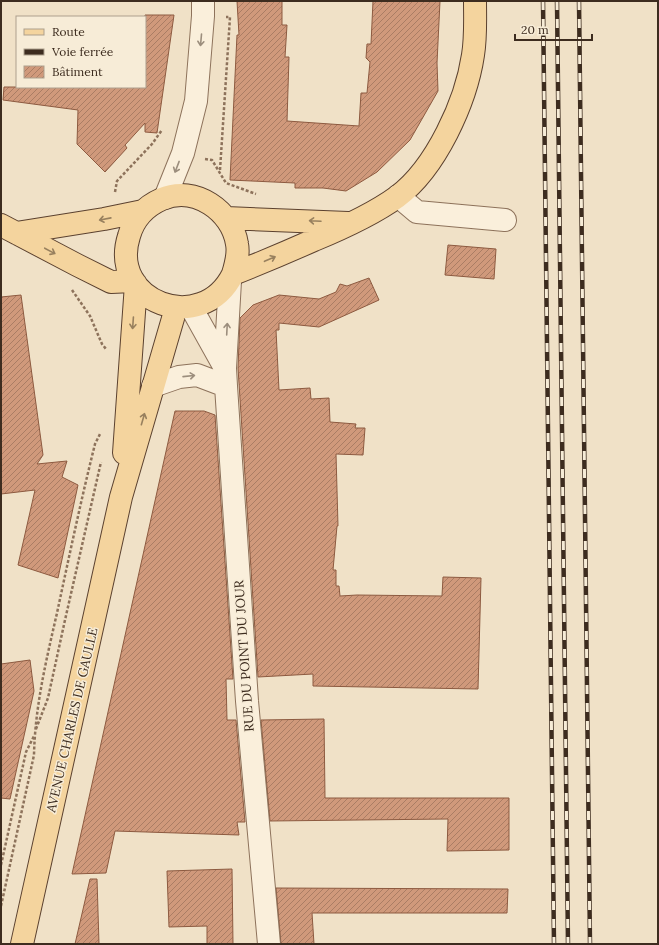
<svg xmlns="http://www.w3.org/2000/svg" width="659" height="945" font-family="Lora,serif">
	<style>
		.building { fill: url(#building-hatch); stroke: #8d5a40 }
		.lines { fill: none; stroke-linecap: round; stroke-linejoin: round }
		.minor-casing { stroke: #8d725b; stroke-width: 24 }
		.major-casing { stroke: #5b412f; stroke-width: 24 }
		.path { stroke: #8d725b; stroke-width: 2.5; stroke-dasharray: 3 2; stroke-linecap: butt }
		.minor { stroke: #faefdb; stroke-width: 22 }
		.major { stroke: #f4d49e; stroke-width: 22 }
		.rail-casing { stroke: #3d2c1f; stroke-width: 4.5 }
		.rail { stroke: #f7ecd7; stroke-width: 3; stroke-dasharray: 9; stroke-linecap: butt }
		.oneway { stroke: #9c8e7d }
		.oneway2 { stroke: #98805e }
		.labels { text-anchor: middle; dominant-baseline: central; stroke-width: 3; stroke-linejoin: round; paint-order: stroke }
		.street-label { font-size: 13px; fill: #3d2c1f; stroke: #f7ecd7 }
	</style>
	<defs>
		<pattern id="building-hatch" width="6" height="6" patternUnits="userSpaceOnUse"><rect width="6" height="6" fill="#d0997b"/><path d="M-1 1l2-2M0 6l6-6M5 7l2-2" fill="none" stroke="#aa7d64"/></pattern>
	</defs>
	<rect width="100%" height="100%" fill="#f0e1c7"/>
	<path class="building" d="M237,1h45v24h5l-2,32h4l-2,64 72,5 2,-33h6l3,-31 -4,-4 1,-14h4l2,-43h67l-3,62 1,28 -28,49 -33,32 -31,19 -23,-3h-28v-5l-65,-3 7,-145h2z
		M145,15h29l-17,118 -12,-1v-9l-20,22 2,3 -22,24 -28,-28 1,-34 -75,-10 1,-13h141z
		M448,245l48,4 -2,30 -49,-4z
		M369,278l10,22 -60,27 -40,-4v7h-3l3,60 31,-2 1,11 18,-1 1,24 26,2 -1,4h10l-2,27 -27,-1 2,72h-1l-4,44h3v16h3l1,10 17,-1 85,1 1,-19 38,1 -3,111 -165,-3v-12l-55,3 -20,-309 2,-50 13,-13 26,-10 40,4 17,-7 4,-8 7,2z
		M21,295l22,160 -6,9 30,-3 -5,16 16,8 -20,93 -40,-13 17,-75 -34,4v-197z
		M175,411h29l11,4 18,264h-7l1,41h9l9,102h-8l2,13 -124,-4 -9,42 -34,1z
		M30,660l4,31 -24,108 -9,-1v-134z
		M324,719l1,79h184v52l-62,1 1,-32 -178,2 -9,-101z
		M232,869l1,75h-26v-18l-38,1 -2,-56z
		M90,879h7l2,65h-24z
		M276,888l232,1 -1,24h-195l2,31h-33z"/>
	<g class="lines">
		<defs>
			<path id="minor" d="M398,196l19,16 88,8
				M165,198l18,-45 13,-52 7,-85v-15
				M230,281l-5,87 1,18 21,315 22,243
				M191,307l34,61
				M153,386l26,-9 18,-2 29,11"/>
			<path id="major" d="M226,218l122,5
				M1,225l76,40 34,17 22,-1
				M16,233l88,-14 39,-8
				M233,274c3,-10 6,-20 4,-30 -5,-33 -42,-59 -75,-45 -16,7 -28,19 -33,37 -21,66 73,101 104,38 28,-11 54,-22 81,-34 29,-12 58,-25 83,-43 39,-29 69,-95 76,-142 3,-18 2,-36 2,-54
				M124,453l12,-169
				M22,944l99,-447 55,-189"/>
		</defs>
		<use href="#minor" class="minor-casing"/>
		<use href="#major" class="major-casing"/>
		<path class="path" d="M205,159l7,1 14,23 30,11
			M220,170l10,-153h-4
			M115,192l2,-11 35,-37 10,-14
			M72,290l18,26 12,28 4,5
			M36,729l12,-31 17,-78 36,-158
			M1,865l25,-113 8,-16
			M1,906l33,-151c1,-48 12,-94 23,-142 12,-56 24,-113 38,-169l5,-10"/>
		<use href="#minor" class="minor"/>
		<use href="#major" class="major"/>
		<defs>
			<path id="rail" d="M543,1l11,943
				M557,1l11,943
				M579,1l11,943"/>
		</defs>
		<use href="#rail" class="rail-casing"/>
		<use href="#rail" class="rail"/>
	</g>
	<defs><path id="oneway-shaft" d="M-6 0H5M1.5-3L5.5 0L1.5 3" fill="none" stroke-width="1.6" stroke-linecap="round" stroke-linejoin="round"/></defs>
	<g class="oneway">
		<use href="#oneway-shaft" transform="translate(201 40) rotate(95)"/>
		<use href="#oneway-shaft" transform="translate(177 167) rotate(111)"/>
		<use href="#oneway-shaft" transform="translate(227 329) rotate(-87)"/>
		<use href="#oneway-shaft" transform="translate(189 376) rotate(-6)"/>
	</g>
	<g class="oneway2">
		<use href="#oneway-shaft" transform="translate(105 219) rotate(169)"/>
		<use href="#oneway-shaft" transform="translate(315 221) rotate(-177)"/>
		<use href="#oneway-shaft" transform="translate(50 251) rotate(28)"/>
		<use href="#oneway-shaft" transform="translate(270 259) rotate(-23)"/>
		<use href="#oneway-shaft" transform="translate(133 323) rotate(94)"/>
		<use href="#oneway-shaft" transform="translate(143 419) rotate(-74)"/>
	</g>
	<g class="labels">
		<g class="street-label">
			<text transform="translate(244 656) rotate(-94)">RUE DU POINT DU JOUR</text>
			<text transform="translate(72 720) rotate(-77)">AVENUE CHARLES DE GAULLE</text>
		</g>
	</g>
	<rect width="659" height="945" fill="none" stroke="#3d2c1f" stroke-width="4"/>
	<rect x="16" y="16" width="130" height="72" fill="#f7ecd7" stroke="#ad9f8d"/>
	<rect x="24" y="29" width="20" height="6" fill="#f4d49e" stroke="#ad9f8d"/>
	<text x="52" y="36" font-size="12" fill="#3d2c1f">Route</text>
	<rect x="24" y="49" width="20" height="6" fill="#3d2c1f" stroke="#ad9f8d"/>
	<text x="52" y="56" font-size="12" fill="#3d2c1f">Voie ferrée</text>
	<rect x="24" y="66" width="20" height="12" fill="url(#building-hatch)" stroke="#ad9f8d"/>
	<text x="52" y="76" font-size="12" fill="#3d2c1f">Bâtiment</text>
	<path d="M515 34v6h77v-6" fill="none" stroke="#3d2c1f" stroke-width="2"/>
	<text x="521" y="34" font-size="12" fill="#3d2c1f" stroke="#f7ecd7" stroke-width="3" paint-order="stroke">20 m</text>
</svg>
